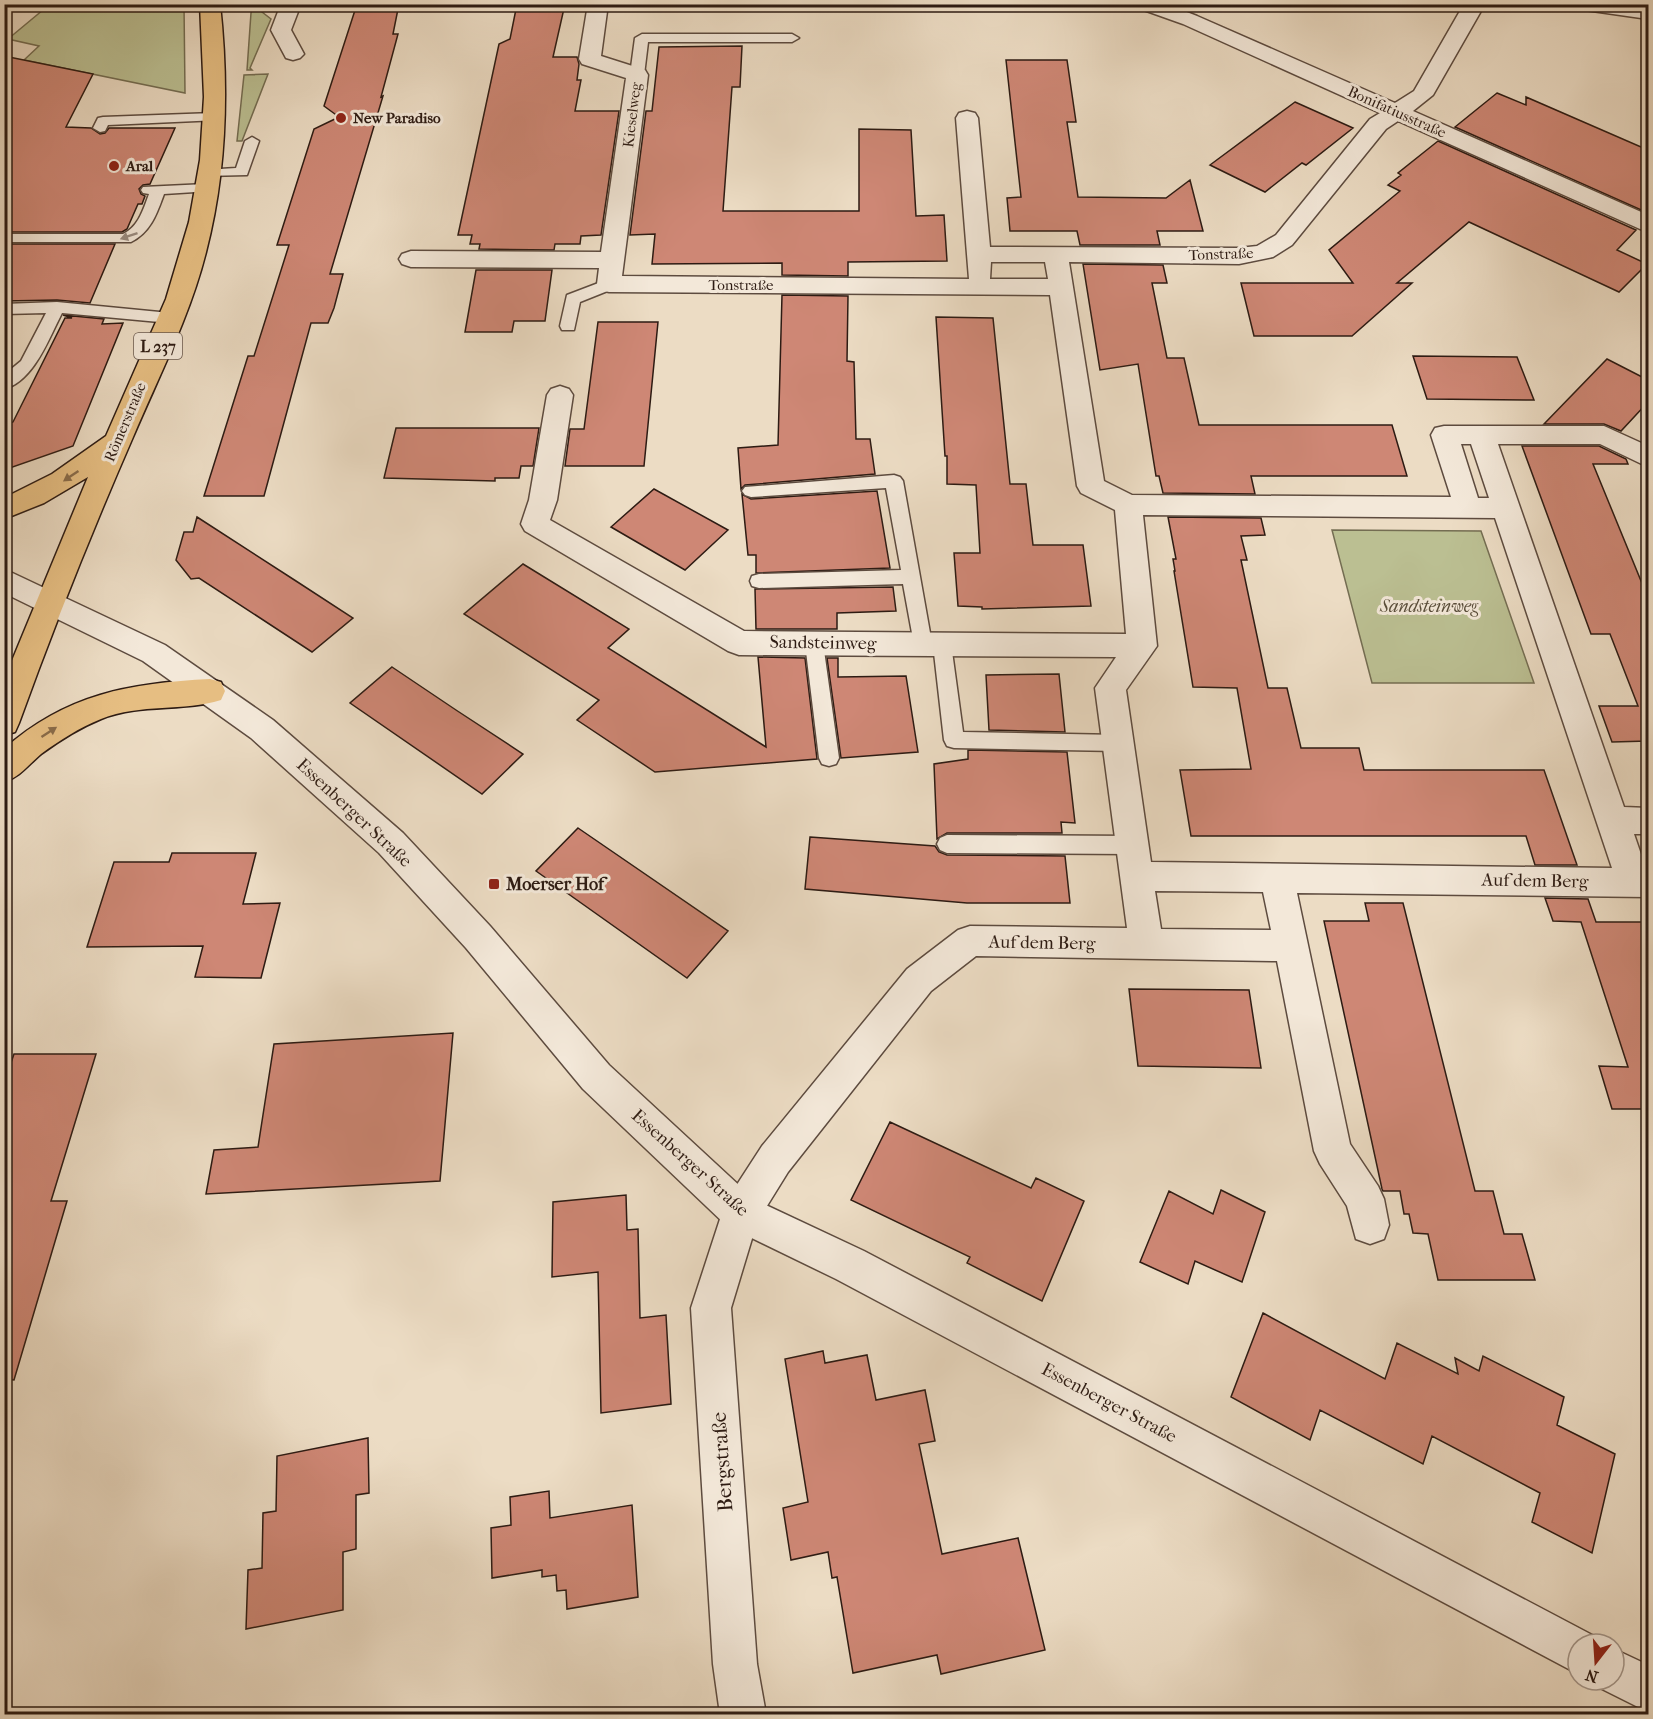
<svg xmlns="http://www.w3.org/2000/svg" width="1653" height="1719" font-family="'IM FELL French Canon',serif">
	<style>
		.green { fill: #bbbf92; stroke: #746d52; stroke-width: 1.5 }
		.building { fill: #ce8775; stroke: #2d1b13; stroke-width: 1.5 }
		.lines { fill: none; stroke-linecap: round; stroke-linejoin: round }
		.service-casing { stroke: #5d4b3f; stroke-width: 3 }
		.minor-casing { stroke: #5d4b3f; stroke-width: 3 }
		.tertiary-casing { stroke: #5d4b3f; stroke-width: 3 }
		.primary-casing { stroke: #2d1b13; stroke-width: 3 }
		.service { fill: #f3e8d9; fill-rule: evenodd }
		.minor { fill: #f3e8d9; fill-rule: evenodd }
		.tertiary { fill: #f3e8d9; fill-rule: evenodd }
		.primary { fill: #e6be82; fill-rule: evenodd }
		.oneway { fill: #9a8c80 }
		.oneway2 { fill: #8a6c4a }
		.poi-dot { fill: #8f2418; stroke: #f3e8d9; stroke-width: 2 }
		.labels { text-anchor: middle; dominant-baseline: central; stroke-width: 6; stroke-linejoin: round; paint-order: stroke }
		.far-street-label { font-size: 15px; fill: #2d1b13; stroke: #f3e8d9 }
		.far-poi-label { font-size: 15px; font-weight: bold; fill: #2d1b13; stroke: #f3e8d9; text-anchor: start }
		.shield { fill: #f3e8d9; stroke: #68584e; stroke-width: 1.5 }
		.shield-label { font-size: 16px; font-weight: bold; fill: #2d1b13 }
		.park-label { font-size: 18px; font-style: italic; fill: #584c39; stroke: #f3e8d9 }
		.street-label { font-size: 18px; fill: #2d1b13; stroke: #f3e8d9 }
		.poi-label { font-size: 18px; font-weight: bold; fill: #2d1b13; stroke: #f3e8d9; text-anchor: start }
		.near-street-label { font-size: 21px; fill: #2d1b13; stroke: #f3e8d9 }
	</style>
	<rect width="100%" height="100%" fill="#ecdcc4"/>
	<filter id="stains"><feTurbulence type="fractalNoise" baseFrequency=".00333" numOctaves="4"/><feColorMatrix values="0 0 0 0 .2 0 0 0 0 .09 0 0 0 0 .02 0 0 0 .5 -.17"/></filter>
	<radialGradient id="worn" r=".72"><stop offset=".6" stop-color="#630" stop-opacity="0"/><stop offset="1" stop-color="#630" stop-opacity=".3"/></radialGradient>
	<path class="green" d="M49,5h135l1,88 -161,-33 15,-14 -31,-7z
		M254,5h10l-2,7 9,7 -21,49 2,2h-5l4,-57z
		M268,74l-26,67h-5l7,-66z
		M1332,530l149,1 53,152h-162z"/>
	<path class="building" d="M357,4h42l-6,30h5l-17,63 2,-1 -53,178h13l-9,34 -6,15h-17l-47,173h-60l44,-140h6l35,-111h-12l37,-116 25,-12 -15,-11z
		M517,4h48l-12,53h24l2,7 -2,16h4l-6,31h44l-18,124 -20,1 -1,8h-25l-1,6 -75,-1 1,-5h-10l2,-9h-14l41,-191 11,-5z
		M742,46l-2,41h-8l-9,124h136v-82l52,1 5,86 28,-1 3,46 -99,1v14l-66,-1v-12l-130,1 3,-30 -25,1 16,-124h6l7,-64z
		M4,56l89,18 -27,53 25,1 9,6 5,-1 4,-5h66l-25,56 -7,1 -4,4 2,5 4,2 -3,8h-4l-11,25 -5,3h-112l-6,2z
		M1006,60h61l9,62h-9l11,75 88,1 24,-18 13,51h-46l3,14h-80l-3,-14h-67l-3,-33 14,-1z
		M1497,93l29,12v-8l122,53v63l-193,-86z
		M1295,102l58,26 -47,37 -4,-2 -37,29 -55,-27z
		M1438,141l198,89 -19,20 30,14 -28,28 -150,-70 -72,61h15l-60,53h-98l-13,-53h112l-24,-33 71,-59 -12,-6 13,-10 -3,-2z
		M4,244h111l-25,59 -33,-3 -53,1z
		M1083,264l80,1 4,18h-15l15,75h17l15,67h193l15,51h-156l4,18 -92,-1 -4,-17h-3l-18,-112 -38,6z
		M476,270h76l-7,51h-31l-2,11h-47z
		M782,295l66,1 -1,65 7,1 2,77h14l5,35 -130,11 -4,4 -3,-41 40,-3z
		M63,315l41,4 -2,5 21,-1 -50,123 -69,24v-45l9,-3 52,-104h7z
		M936,317l57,1 17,166h16l7,61h50l8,61 -109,3v-2l-24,-1 -4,-53h26l-4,-68 -29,-1v-28h-2z
		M598,322h60l-14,144h-79l5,-37h14z
		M1413,356l104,1 17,43 -107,-1z
		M1607,359l41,21v22l-27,29 -17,-7h-60z
		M396,428h143l-6,38h-12l-2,12h-24v3l-111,-3z
		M1522,446h77l27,13 2,5h-35l55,134v143l-36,1 -13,-36h39l-28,-72h-19z
		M654,489l74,41 -43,40 -74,-43z
		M877,491l13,77 -134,5v-18h-8l-6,-61 9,5z
		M197,517l99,64 57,37 -41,34 -113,-74 -8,1 -15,-19 8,-28h9z
		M1168,517l93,1 4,17 -24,1 6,24h-6l27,128h19l14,60h58l5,22h180l33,95h-42l-9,-29h-335l-11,-66 71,-1 -14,-81 -44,-1 -19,-116h1l-2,-12h3z
		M523,564l106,65 -21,19 158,99 -8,-90 47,1 12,101 -162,13 -78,-52 22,-20 -135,-86z
		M893,587l3,24 -59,2v16h-81l-1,-40z
		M827,658h11v19l68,-1 12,76 -77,6z
		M392,667l64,43 67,44 -41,40 -132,-91z
		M1059,674l6,58 -76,-2 -3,-55z
		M968,750l99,2 8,71 -14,-1 1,11h-115l-10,6 -3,-75 34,-5z
		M578,828l150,103 -41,47 -151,-107z
		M810,837l125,9 4,6 8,3 118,1 5,47h-103l-162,-14z
		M172,853h84l-13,51 37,-1 -19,75 -66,-1 8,-31 -116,1 27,-85h55z
		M1545,898l43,1 8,23h52v187h-36l-13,-43 29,1 -47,-145 -28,-1z
		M1365,903h38l72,288h18l11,43h18l13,46h-97l-10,-46 -15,-1 -4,-19h-5l-4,-23h-17l-1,-2 -58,-268h45z
		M1129,989l120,1 12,78 -123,-2z
		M453,1033l-13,148 -234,13 8,-44 44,-3 16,-103z
		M14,1054h82l-45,147h16l-53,179 -10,-1v-296z
		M890,1122l141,66 5,-10 48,23 -42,100 -75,-38 3,-6 -119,-57z
		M1221,1190l44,22 -23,70 -47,-21 -7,23 -48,-22 29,-71 44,23z
		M626,1195l1,35 11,-1 2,89 26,-3 5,89 -70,9 -3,-141 -46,5 1,-75z
		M1263,1313l122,66 12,-36 61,31 -3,-16 24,13 4,-15 81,41 -7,28 58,29 -23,99 -60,-31 8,-29 -108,-57 -9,28 -103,-54 -10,30 -79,-43z
		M823,1351l2,12 42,-8 9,45 49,-10 10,51 -16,3 23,110 76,-16 27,112 -104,24 -4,-19 -84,18 -16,-96 -5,1 -4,-26 -37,8 -8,-52 25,-6 -23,-143z
		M368,1438l1,55 -13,2v54l-13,3v58l-97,19 2,-59 14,-2 1,-55 13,-2 1,-55z
		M549,1491l1,27 82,-13 6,92 -71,12 -1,-19 -9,1 -1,-16 -14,2v-7l-50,8 -1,-50 20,-3 -1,-28z"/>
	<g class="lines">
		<defs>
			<path id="service" d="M642,34h150l7,4 -7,4h-144l-4,33 -7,4 -7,-4 5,-37z
				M214,113l7,4 -2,3 -111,5 -3,6 -5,1 -7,-4 5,-10 5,-1z
				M252,137l7,4 -12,34 -43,1 -2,-3 2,-3 32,-2 9,-27z
				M206,184l7,4 -2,3 -47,3c-7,19 -13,38 -33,48h-127l1,-6 5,-2h113c16,-8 20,-24 26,-40l-6,-1 -2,-3 2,-3z
				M609,279l8,5 -2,4 -35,14 -6,28h-12l-2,-4 7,-31z
				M57,302l113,11 6,1 2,4 -2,4 -6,1 -108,-10c-13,25 -28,68 -58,76v-14l17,-14 25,-48 -42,1v-10z
				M894,475l6,2 3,4 29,163 -2,5 -7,2 -7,-2 -2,-5 -11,-60 -144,4 -7,-2 -2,-5 2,-5 7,-2 142,-4 -15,-82 -135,9 -6,-2 -3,-4 3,-4z
				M814,636l7,2 2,5 16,115 -3,6 -7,2 -7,-2 -3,-6 -14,-115 2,-5z
				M942,637l7,2 2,5 12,88 156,3 7,2 3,6 -3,6 -7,2 -165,-3 -7,-2 -3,-6 -11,-96 2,-5z
				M947,835l185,1 7,3 3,6 -3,6 -7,3 -185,-1 -7,-3 -3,-6 3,-6z"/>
			<path id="minor" d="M281,4h20l-10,26 13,24 -4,4 -7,2 -7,-2 -15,-28z
				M588,4h20l-7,52 44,14 3,5 -26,201 347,3 -13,-161 3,-5 8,-2 8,2 3,5 12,129 249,1 18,-2 19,-11 94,-116 10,-6 -197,-89 -45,-16 -3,-4h31l31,12 198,87 19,-12 50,-87h21l-52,91 -20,16 235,104v16l-8,-2 -242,-108 -12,8 -94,116 -19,12 -34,7 -170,-2 35,219 28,14 319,2 -20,-62 4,-7 9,-2h160l44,20v21l-48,-23h-102l126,363 24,1v26h-14l12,35h2v28l-351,-4 53,251 28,42 6,13 5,26 -5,14 -14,5 -14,-5 -9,-33 -27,-42 -6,-13 -37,-190 -301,-5 -45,35 -143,181 -31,50 -26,86 26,356 9,50h-46l-7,-50 -22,-356 31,-95 5,-13 35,-54 145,-177 51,-39 12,-4 157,2 -32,-240 21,-31 -377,-2 -11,-4 -203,-120 -4,-7 8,-24 18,-105 4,-6 9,-3 9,3 4,6 -16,105 -7,20 194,111 382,3 -11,-124 -34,-17 -4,-7 -27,-191 -441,-3 -9,-2 -3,-6 2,-16 -188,-1 -9,-3 -3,-5 3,-5 9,-3 190,1 25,-174 -44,-14 -3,-5zM991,262h54l3,17h-58zM1461,444h10l18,54h-11zM1143,515l352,3 117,350 -461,-6 -25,-172 31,-44zM1155,891l108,1 8,38 -110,-1z
				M1575,4h57l16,3v12l-63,-9 -7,-2z"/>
			<path id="tertiary" d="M4,569l161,76 108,75 130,113 87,93 119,139 146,135 109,51 730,385 3,8h-19v30l-742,-395 -109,-53 -144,-137 -117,-141 -87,-95 -128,-115 -108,-77 -139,-68z
				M1614,1649l34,16v47l-50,-25 -3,-7h19z"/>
			<path id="primary" d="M200,4h20c9,83 7,167 -14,248 -16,64 -47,124 -73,185 -41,94 -79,189 -114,286l-4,9 -11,3v-55l84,-203 -44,26 -40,16v-21l48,-24 54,-38 60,-137 23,-77 11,-62 4,-63z
				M210,679l11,3 4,9 -4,9c-37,12 -80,3 -120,19 -22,9 -41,21 -60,35 -12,10 -21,23 -37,28v-33c62,-55 126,-66 206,-70z"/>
		</defs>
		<use href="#service" class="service-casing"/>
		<use href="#minor" class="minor-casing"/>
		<use href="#tertiary" class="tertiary-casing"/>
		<use href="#primary" class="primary-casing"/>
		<use href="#service" class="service"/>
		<use href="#minor" class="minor"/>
		<use href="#tertiary" class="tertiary"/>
		<use href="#primary" class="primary"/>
	</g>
	<defs><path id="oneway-solid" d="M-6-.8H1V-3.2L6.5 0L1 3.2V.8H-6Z" transform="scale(1.5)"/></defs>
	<use class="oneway" href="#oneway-solid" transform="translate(129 236) rotate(161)"/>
	<g class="oneway2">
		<use href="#oneway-solid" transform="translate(71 476) rotate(146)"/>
		<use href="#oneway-solid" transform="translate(49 732) rotate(-33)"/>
	</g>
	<g class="poi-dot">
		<circle cx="341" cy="118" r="6"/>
		<circle cx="114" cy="166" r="6"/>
		<rect x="488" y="878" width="12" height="12" rx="3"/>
	</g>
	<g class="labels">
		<g class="far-street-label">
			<text transform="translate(1397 112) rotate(24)">Bonifatiusstraße</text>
			<text transform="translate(632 115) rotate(-83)">Kieselweg</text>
			<text transform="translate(1221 254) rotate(-2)">Tonstraße</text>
			<text x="741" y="285">Tonstraße</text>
			<text transform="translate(125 422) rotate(-67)">Römerstraße</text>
		</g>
		<g class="far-poi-label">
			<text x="353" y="118">New Paradiso</text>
			<text x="126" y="166">Aral</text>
		</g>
		<rect class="shield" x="134" y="333" width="48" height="26" rx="4.5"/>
		<g class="shield-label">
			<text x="158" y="346">L 237</text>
		</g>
		<g class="park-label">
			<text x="1429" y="606">Sandsteinweg</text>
		</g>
		<g class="street-label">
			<text transform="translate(823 643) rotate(1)">Sandsteinweg</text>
			<text transform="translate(354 813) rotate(43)">Essenberger Straße</text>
			<text transform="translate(1535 881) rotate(1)">Auf dem Berg</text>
			<text transform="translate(1042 943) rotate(1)">Auf dem Berg</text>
			<text transform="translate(690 1163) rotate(42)">Essenberger Straße</text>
			<text transform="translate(1109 1403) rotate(28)">Essenberger Straße</text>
		</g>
		<g class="poi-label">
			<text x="506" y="884">Moerser Hof</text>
		</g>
		<g class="near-street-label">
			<text transform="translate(722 1462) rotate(-94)">Bergstraße</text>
		</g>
	</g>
	<rect width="1653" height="1719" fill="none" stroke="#ecdcc4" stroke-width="24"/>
	<rect x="6" y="6" width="1641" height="1707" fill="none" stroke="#2d1b13" stroke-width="3"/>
	<rect x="12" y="12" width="1629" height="1695" fill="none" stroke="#2d1b13" stroke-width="1.5"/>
	<g transform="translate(1596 1662) rotate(197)"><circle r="28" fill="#f3e8d9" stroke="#a4968a" stroke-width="1.5"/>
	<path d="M0-4.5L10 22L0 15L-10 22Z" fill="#8f2418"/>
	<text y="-9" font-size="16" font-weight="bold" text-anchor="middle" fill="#2d1b13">N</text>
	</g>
	<rect width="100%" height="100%" filter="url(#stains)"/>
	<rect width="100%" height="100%" fill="url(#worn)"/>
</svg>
